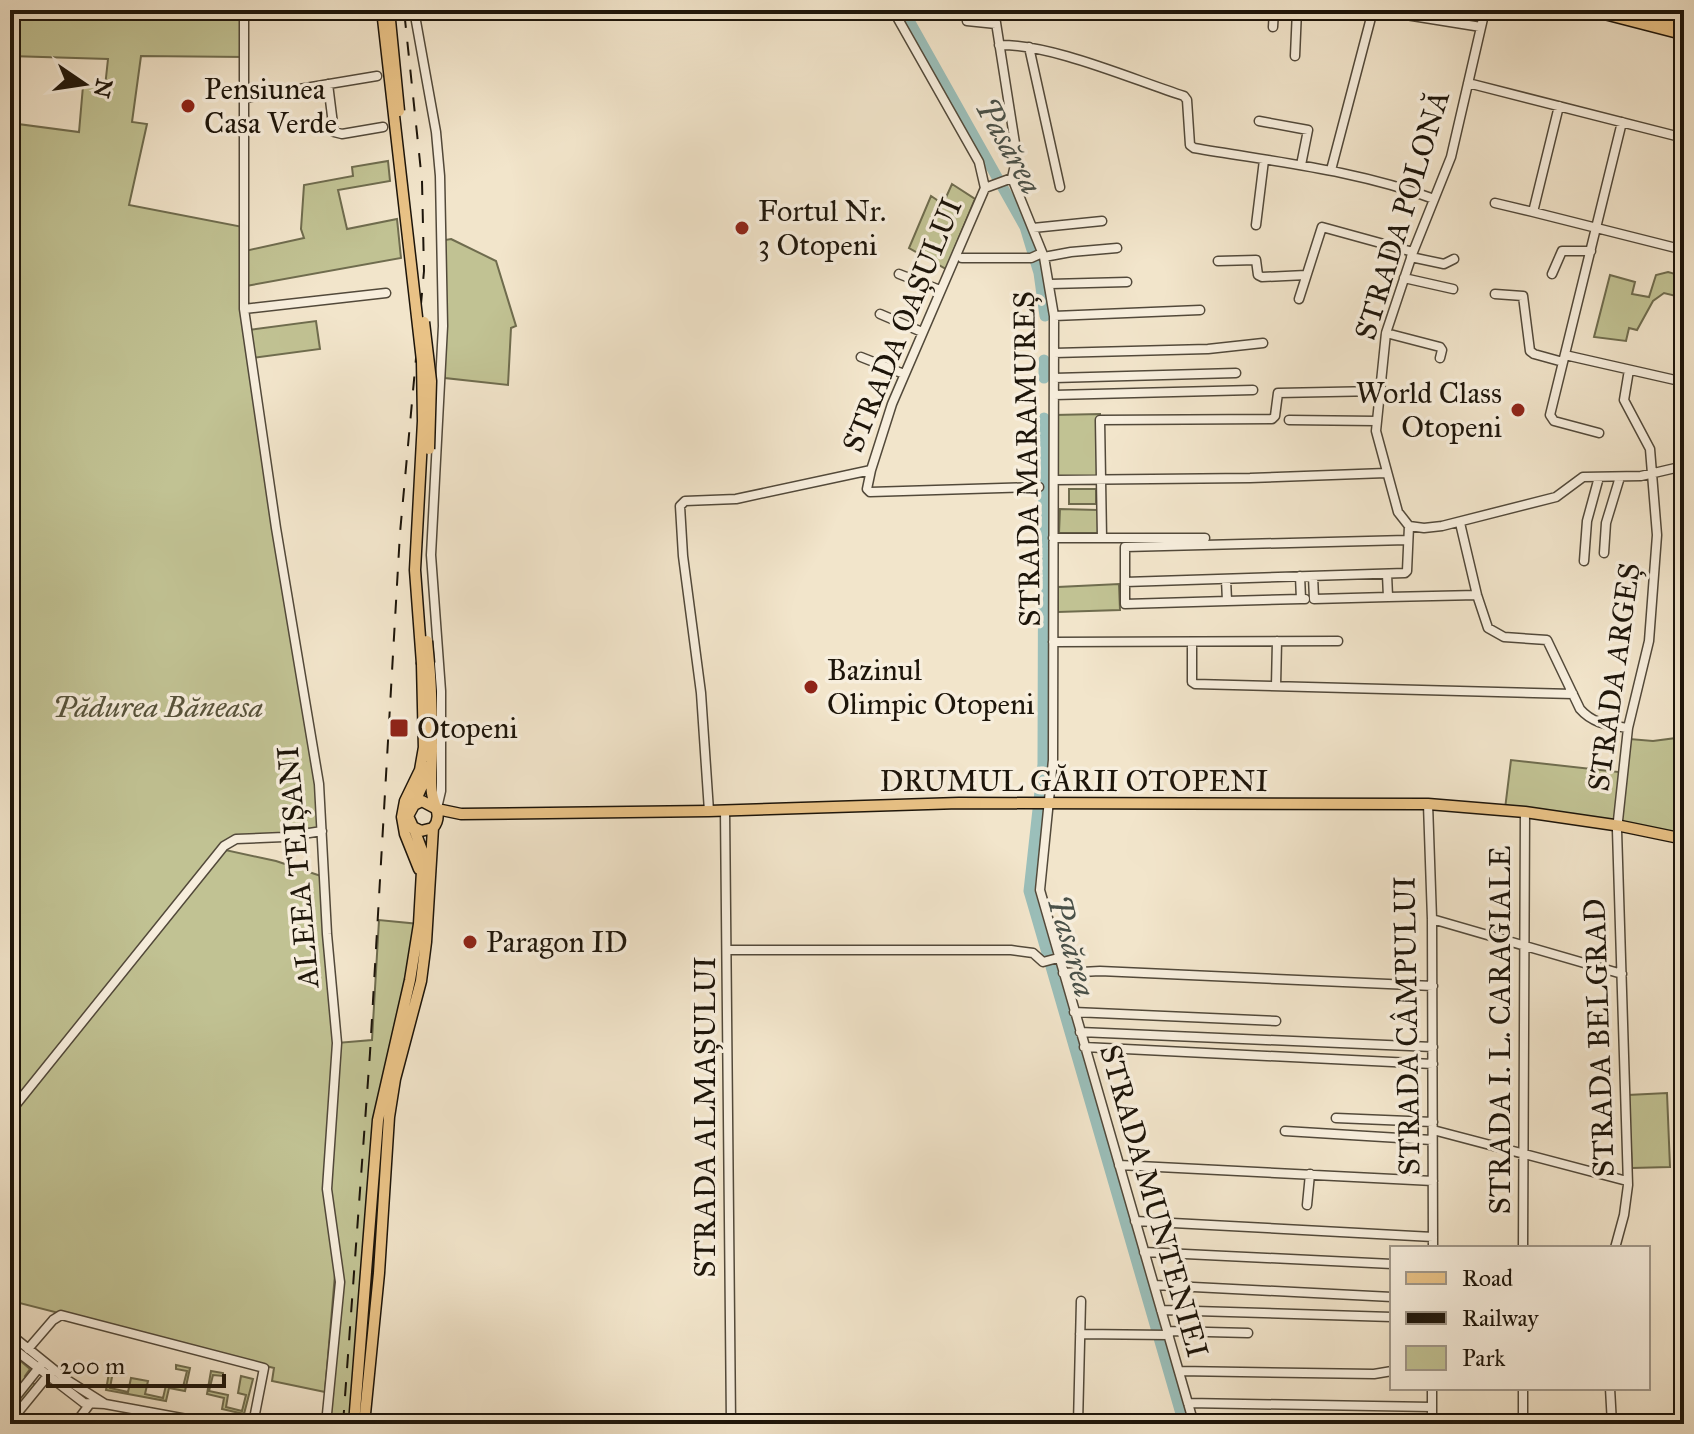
<svg xmlns="http://www.w3.org/2000/svg" width="1694" height="1434" font-family="'IM FELL Great Primer',serif">
	<style>
		.green { fill: #c1c293; stroke: #6f6c4e; stroke-width: 2 }
		.lines { fill: none; stroke-linecap: round; stroke-linejoin: round }
		.river { stroke: #9bbfba; stroke-width: 11 }
		.minor-casing { stroke: #52493a; stroke-width: 11 }
		.major-casing { stroke: #1d150a; stroke-width: 13 }
		.highway-casing { stroke: #1d150a; stroke-width: 14 }
		.minor { stroke: #f7eedd; stroke-width: 8 }
		.major { stroke: #e9c286; stroke-width: 10 }
		.highway { stroke: #e9c286; stroke-width: 11 }
		.rail { stroke: #1d150a; stroke-width: 2; stroke-dasharray: 14 14; stroke-linecap: butt }
		.major-bridge-casing { stroke: #1d150a; stroke-width: 13; stroke-linecap: butt }
		.major-bridge { stroke: #e9c286; stroke-width: 10 }
		.poi-dot { fill: #8f2418; stroke: #f7eedd; stroke-width: 3 }
		.labels { text-anchor: middle; dominant-baseline: central; stroke-width: 7; stroke-linejoin: round; paint-order: stroke }
		.poi-label { font-size: 30px; fill: #1d150a; stroke: #f7eedd; text-anchor: start }
		.street-label { font-size: 30px; fill: #1d150a; stroke: #f7eedd }
		.park-label { font-size: 30px; font-style: italic; fill: #56523a; stroke: #f7eedd }
		.water-label { font-size: 32px; font-style: italic; fill: #495048; stroke: #f7eedd }
	</style>
	<rect width="100%" height="100%" fill="#f2e5cb"/>
	<filter id="stains"><feTurbulence type="fractalNoise" baseFrequency=".0025" numOctaves="4"/><feColorMatrix values="0 0 0 0 .2 0 0 0 0 .09 0 0 0 0 .02 0 0 0 .5 -.17"/></filter>
	<radialGradient id="worn" r=".72"><stop offset=".6" stop-color="#630" stop-opacity="0"/><stop offset="1" stop-color="#630" stop-opacity=".3"/></radialGradient>
	<path class="green" d="M10,10h234l1,47 -104,-1 -9,66 15,2 -18,81 114,22 6,103 67,-9 4,28 -68,9 70,473 -86,8 -11,11 51,11 48,16 13,166 35,-3 7,-120 40,4 -34,158 -31,342h-28l13,-133 -4,-17 -10,118 -53,-11 2,-13 -262,-67 -2,2v-1180l69,9 4,-46 22,1 3,-28 -98,-3z
		M388,161l2,20 -52,9 9,39 50,-10 4,39 -155,28 -1,-35 59,-13 -3,-9 3,-44 49,-9 -1,-9z
		M952,184l23,15 -29,70 -37,-21 22,-52 12,8z
		M451,239l45,22 20,65 -5,2 -3,57 -63,-7v-138z
		M1668,272c16,3 16,12 16,26l-20,-5 -11,8 -16,29 -8,-2 -3,13 -32,-4 16,-62 25,7 -3,12 17,3 7,-22z
		M1100,414l1,66h-47v-65z
		M1069,489h27v15h-27z
		M1060,509l38,1v23h-39z
		M1119,584l1,26 -62,2v-25z
		M1684,737v102l-179,-30 6,-49 116,13 3,-34 23,2z
		M1667,1093l3,74 -38,1 -4,-73z
		M10,1352l20,17 -5,7 15,13 -30,35z
		M176,1365l14,3 -5,23 -16,-3 -3,13 -60,-11 4,-23 10,2v3l-7,-1 -3,17 18,4 3,-14 17,3 -3,13 18,4 3,-13 17,2 4,-16 -11,-2z
		M211,1371l12,2v3l-10,-1 -4,16 19,4 -2,12 16,4 4,-16 -8,-2 3,-17 12,3 -9,35 -22,-5 2,-11 -17,-4z"/>
	<g class="lines">
		<path class="river" d="M903,10l122,217 14,46 6,43
			M1044,378v-18
			M1044,418l-1,346 -14,127 155,533"/>
		<defs>
			<path id="minor" d="M244,10v299l32,219 43,256 8,150 10,109 -10,146 13,93 -14,142
				M414,10l22,122 4,44 3,150 -12,229 10,136v100l-4,17
				M994,10l23,146 -5,22 32,79 10,59 -1,444 -13,130 154,534
				M1375,10l106,17
				M1485,10l-34,147 -38,95 -27,81 -10,98 22,81 11,14 15,2 18,-2 114,-29 27,-20 58,-1 43,-10
				M967,21l29,3
				M1273,27l1,-17
				M999,45c53,-1 132,34 185,51l3,4 3,45 4,3c81,14 163,22 240,51
				M1029,47l31,140
				M1295,56l2,-46
				M1468,83l216,55
				M328,84l6,48 8,2 41,-7
				M245,98l132,-22
				M1559,106l-26,106 151,38
				M1259,121l49,9 -7,35
				M1331,170l42,-160
				M985,188l27,-10
				M1495,203l38,9
				M1256,225l8,-65
				M1033,228l69,-7
				M1044,257l27,-5 46,-4
				M1411,257l33,7 10,-5
				M962,258h69l11,-5
				M1218,261l38,-1 2,15 4,2 44,-2
				M899,274l41,16
				M1552,274l10,-23h29
				M1404,278l49,11
				M1050,284l77,-2
				M1495,294l28,2 7,55 4,3 29,8
				M1299,299l23,-72 91,25
				M244,309l142,-16
				M880,314l42,18
				M1054,316l146,-6
				M1386,333l54,14 2,3 -2,8
				M1054,353l154,-4 55,-6
				M1565,355l119,27
				M861,357l43,17
				M1054,378l182,-5
				M1054,395l199,-5
				M1289,420l87,1
				M1599,433l-45,-12 -4,-6 72,-293
				M871,470l-4,19 3,3 169,-5
				M1054,480l196,-2 136,-5
				M1460,523l17,72 11,33 16,9 43,3 33,69c13,15 29,16 48,19
				M1053,538h152
				M1102,538l-2,-118 172,-1 3,-3 3,-23 101,-2
				M1604,553l2,-30 14,-46
				M1584,561l3,-40 12,-44
				M1387,574l1,23 89,-2
				M1300,576l1,23h4
				M1313,576l1,23 74,-2
				M1226,579l1,22 74,-2
				M1125,582l280,-9 2,-2 2,-45
				M1227,601l-102,3v-57l282,-7
				M1053,642l285,-1
				M1192,642v40l3,2 378,10
				M1276,686l1,-45
				M1428,804l4,115 1,329
				M725,810l6,614
				M709,811l-8,-118 -18,-137 -3,-50 5,-5 51,-2 135,-29 21,-66 93,-216 -6,-26 -86,-152
				M1432,919l190,55
				M727,950h284l22,3 10,9 15,-4
				M1063,973l37,-2 333,15
				M1074,1012l202,9
				M1080,1032l353,15
				M1084,1047l349,17
				M10,1112l214,-266 12,-7 48,-2 38,-6
				M1336,1118l97,4
				M1433,1130l194,51
				M1285,1131l147,9
				M1119,1165l314,16
				M1307,1205l3,-31
				M1135,1221l298,16
				M1523,1248l2,-436
				M1615,1248l9,-33 4,-30 -11,-355 11,-102 21,-87 8,-106 -7,-86 -26,-49 5,-30
				M1144,1252l248,12
				M1154,1285l238,12
				M1161,1310l231,7
				M1168,1331l80,2
				M10,1334l57,46 38,24
				M1080,1334l89,1
				M10,1346l74,57 21,1 109,20
				M28,1349l25,-29 8,-5 203,53 -11,56
				M1179,1371l195,3 18,-3
				M1523,1388v36
				M1610,1388l2,36
				M1188,1403l244,4
				M10,1404l31,-39
				M10,1422l40,-49
				M75,1424l14,-19
				M1078,1424l3,-123
				M1432,1424v-36"/>
			<path id="major" d="M429,663c3,29 3,58 3,87 0,14 -2,30 0,43 2,14 11,23 1,35l-12,3 -8,-4 -5,-11 6,-11 8,-4 15,8 24,5 248,-3 250,-8 469,1 97,8 96,14 63,13
				M422,664l2,86
				M414,804l9,-20 1,-18
				M419,869l-14,-35 -3,-17 3,-16 15,-31 4,-23
				M354,1424l24,-304 32,-140 9,-56 4,-71 -9,-24
				M364,1424l15,-151 10,-156 6,-38 26,-98 5,-39 7,-114"/>
			<path id="highway" d="M1591,10l93,24
				M1632,10l52,13"/>
		</defs>
		<use href="#minor" class="minor-casing"/>
		<use href="#major" class="major-casing"/>
		<use href="#highway" class="highway-casing"/>
		<use href="#minor" class="minor"/>
		<use href="#major" class="major"/>
		<use href="#highway" class="highway"/>
		<path class="rail" d="M343,1424l27,-371 30,-520 24,-262 -2,-90 -18,-171"/>
		<defs>
			<path id="major-bridge" d="M382,10l40,351 1,60 -8,149 7,94
				M389,10l10,101
				M424,322l7,59 -2,68
				M427,641l2,22"/>
		</defs>
		<use href="#major-bridge" class="major-bridge-casing"/>
		<use href="#major-bridge" class="major-bridge"/>
	</g>
	<g class="poi-dot">
		<circle cx="188" cy="106" r="8"/>
		<circle cx="742" cy="228" r="8"/>
		<circle cx="1518" cy="410" r="8"/>
		<circle cx="811" cy="687" r="8"/>
		<rect x="389" y="718" width="20" height="20" rx="4"/>
		<circle cx="470" cy="942" r="8"/>
	</g>
	<g class="labels">
		<g class="poi-label">
			<text x="204" y="89">Pensiunea<tspan x="204" dy="34">Casa Verde</tspan></text>
			<text x="758" y="211">Fortul Nr.<tspan x="758" dy="34">3 Otopeni</tspan></text>
			<text x="1502" y="393" text-anchor="end">World Class<tspan x="1502" dy="34">Otopeni</tspan></text>
			<text x="827" y="670">Bazinul<tspan x="827" dy="34">Olimpic Otopeni</tspan></text>
			<text x="417" y="728">Otopeni</text>
			<text x="486" y="942">Paragon ID</text>
		</g>
		<g class="street-label">
			<text transform="translate(1402 215) rotate(-73)">STRADA POLONĂ</text>
			<text transform="translate(902 325) rotate(-68)">STRADA OAȘULUI</text>
			<text transform="translate(1027 459) rotate(-91)">STRADA MARAMUREȘ</text>
			<text transform="translate(1614 677) rotate(-82)">STRADA ARGEȘ</text>
			<text x="1074" y="781">DRUMUL GĂRII OTOPENI</text>
			<text transform="translate(298 867) rotate(-95)">ALEEA TEIȘANI</text>
			<text transform="translate(1407 1026) rotate(-91)">STRADA CÂMPULUI</text>
			<text transform="translate(1500 1030) rotate(-90)">STRADA I. L. CARAGIALE</text>
			<text transform="translate(1599 1038) rotate(-92)">STRADA BELGRAD</text>
			<text transform="translate(705 1117) rotate(-90)">STRADA ALMAȘULUI</text>
			<text transform="translate(1154 1201) rotate(74)">STRADA MUNTENIEI</text>
		</g>
		<g class="park-label">
			<text x="158" y="707">Pădurea Băneasa</text>
		</g>
		<g class="water-label">
			<text transform="translate(1009 146) rotate(61)">Pasărea</text>
			<text transform="translate(1072 946) rotate(74)">Pasărea</text>
		</g>
	</g>
	<rect width="1694" height="1434" fill="none" stroke="#f2e5cb" stroke-width="40"/>
	<rect x="12" y="12" width="1670" height="1410" fill="none" stroke="#1d150a" stroke-width="4"/>
	<rect x="20" y="20" width="1654" height="1394" fill="none" stroke="#1d150a" stroke-width="2"/>
	<rect x="1390" y="1246" width="260" height="144" fill="#f7eedd" stroke="#a09789" stroke-width="2"/>
	<rect x="1406" y="1272" width="40" height="12" fill="#e9c286" stroke="#a09789" stroke-width="2"/>
	<text x="1462" y="1286" font-size="24" fill="#1d150a">Road</text>
	<rect x="1406" y="1312" width="40" height="12" fill="#1d150a" stroke="#a09789" stroke-width="2"/>
	<text x="1462" y="1326" font-size="24" fill="#1d150a">Railway</text>
	<rect x="1406" y="1346" width="40" height="24" fill="#c1c293" stroke="#a09789" stroke-width="2"/>
	<text x="1462" y="1366" font-size="24" fill="#1d150a">Park</text>
	<g transform="translate(84 84) rotate(103)" stroke="#f7eedd" stroke-width="6" paint-order="stroke">
	<path d="M0-6L14 30L0 20L-14 30Z" fill="#1d150a"/>
	<text y="-12" font-size="22" font-weight="bold" text-anchor="middle" fill="#1d150a">N</text>
	</g>
	<path d="M48 1374v12h176v-12" fill="none" stroke="#1d150a" stroke-width="4"/>
	<text x="60" y="1374" font-size="24" fill="#1d150a" stroke="#f7eedd" stroke-width="6" paint-order="stroke">200 m</text>
	<rect width="100%" height="100%" filter="url(#stains)"/>
	<rect width="100%" height="100%" fill="url(#worn)"/>
</svg>
